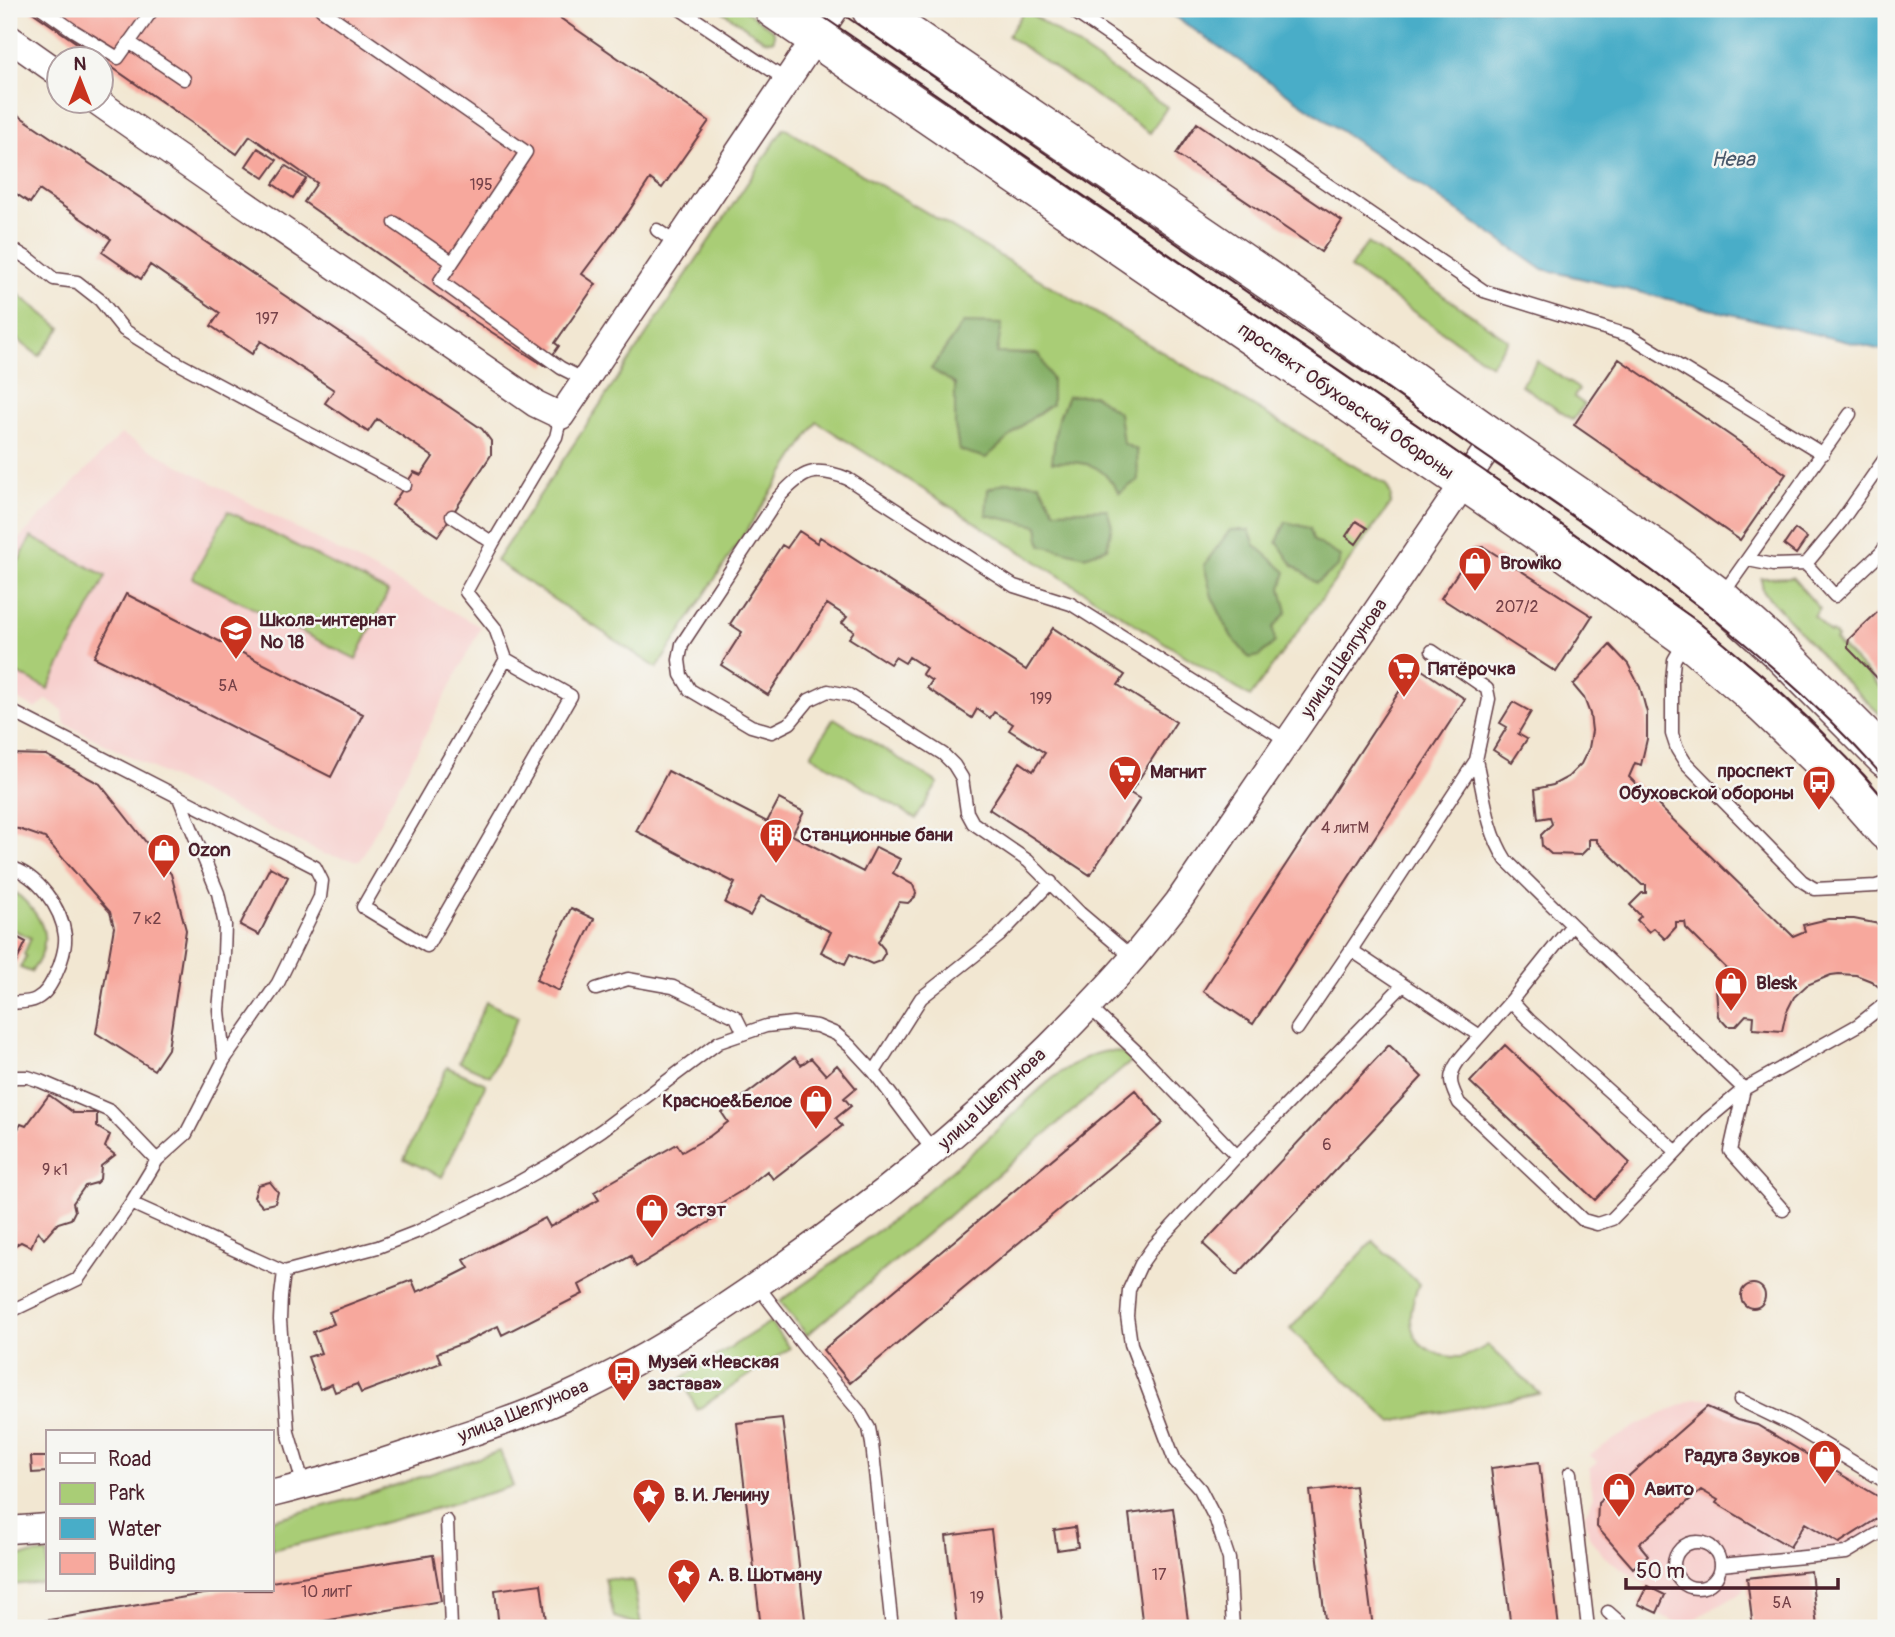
<svg xmlns="http://www.w3.org/2000/svg" width="1895" height="1637" font-family="Pangolin,sans-serif">
	<style>
		.built { fill: #f7d0ce }
		.green { fill: #a9cd76; stroke: #7a7650; stroke-width: 2 }
		.forest { fill: #86b067; stroke: #686849; stroke-width: 2 }
		.water { fill: #48adc8; stroke: #49667a; stroke-width: 2 }
		.building { fill: #f7a89d }
		.lines { fill: none; stroke-linecap: round; stroke-linejoin: round }
		.lane-casing { stroke: #633d44; stroke-width: 15 }
		.street-casing { stroke: #633d44; stroke-width: 29 }
		.primary-casing { stroke: #633d44; stroke-width: 41 }
		.lane { stroke: #fff; stroke-width: 12 }
		.street { stroke: #fff; stroke-width: 26 }
		.primary { stroke: #fff; stroke-width: 38 }
		.tram { stroke: #4a1f2b; stroke-width: 2 }
		.labels { text-anchor: middle; dominant-baseline: central; stroke-width: 5; stroke-linejoin: round; paint-order: stroke }
		.number-label { font-size: 16px; fill: #754148 }
		.street-label { font-size: 19px; fill: #4a1f2b; stroke: #f6f6f2 }
		.poi-label { font-size: 19px; font-weight: bold; fill: #4a1f2b; stroke: #f6f6f2; text-anchor: start }
		.water-label { font-size: 21px; font-style: italic; fill: #49586a; stroke: #f6f6f2 }
	</style>
	<rect width="100%" height="100%" fill="#f6f6f2"/>
	<filter id="ink" filterUnits="userSpaceOnUse"><feTurbulence type="fractalNoise" baseFrequency=".0143" numOctaves="2"/><feDisplacementMap in="SourceGraphic" scale="14" xChannelSelector="R" yChannelSelector="G"/><feConvolveMatrix kernelMatrix="1 2 1 2 8 2 1 2 1" color-interpolation-filters="sRGB"/></filter>
	<filter id="wash" filterUnits="userSpaceOnUse"><feTurbulence type="fractalNoise" baseFrequency=".00686" numOctaves="4" result="noise"/><feDisplacementMap in="SourceGraphic" scale="28" xChannelSelector="R" yChannelSelector="G"/><feGaussianBlur stdDeviation="1.57" result="paint"/><feColorMatrix in="noise" values="0 0 0 0 0 0 0 0 0 0 0 0 0 0 0 0 0 1.4 0 .05"/><feComposite in="paint" operator="in"/></filter>
	<g filter="url(#wash)">
		<rect width="100%" height="100%" fill="#f2e7d2"/>
		<path class="built" d="M121,434l360,193 -121,234 -37,-7 -258,-130 -3,-14 -15,-11 -11,10 -27,-14v-146z
			M1715,1398l171,98v29l-40,24 -91,9 -12,33 -60,35 -26,-13 8,-18 -18,-9 -45,-31 -13,-19 -4,-20 8,-20 -4,-28 9,-6 -9,-7 48,-30 58,-26z"/>
		<path class="green" d="M719,9h24l31,22v8l-2,2 -8,-1z
			M1025,10l142,97 -17,26 -142,-97z
			M784,128l602,357 5,9 -1,11 -140,192 -433,-275 -160,246 -161,-107z
			M1367,243l141,97 -17,25 -141,-97z
			M9,287l52,41 -22,28 -30,-23z
			M1537,361l42,28 -5,8 10,7 -11,16 -52,-35z
			M228,511l160,81 -32,67 -164,-81z
			M31,537l75,39 -58,113 -39,-20v-89z
			M1792,577l28,32 -6,7 16,17 2,-1 5,6 -2,2 51,53v27l-47,-45 -76,-84 -2,-13z
			M834,718l104,65 -22,36 -105,-64z
			M16,893c27,23 40,48 15,79l-11,-4 6,-12 -2,-2 7,-16 -22,-10v-20z
			M486,1002l32,15 -28,59 -31,-14z
			M1109,1051c10,0 16,2 23,10l-325,274 -27,-34c45,-32 91,-63 133,-98 23,-20 46,-39 69,-59 35,-31 80,-87 127,-93z
			M447,1067l39,17 -44,93 -38,-18z
			M1373,1241l46,43c-11,26 -15,57 17,69 22,8 32,4 52,-8l52,49 -149,28 -101,-93z
			M770,1322l20,26 -93,62 -15,-32z
			M500,1451l13,35c-80,24 -160,46 -242,64v-30l91,-24z
			M47,1553v29l-38,3v-28z
			M605,1578l28,3 8,44 -27,-8z"/>
		<path class="forest" d="M963,323l39,1 -5,29 42,1 13,26v24l-27,19 -39,35 -27,-8 -4,-24v-42l-24,-15z
			M1094,395l25,18 4,30 14,7 1,30 -19,13c-19,-32 -33,-31 -67,-31l5,-40 11,-26z
			M1006,482l33,1 16,28 52,-2 5,17 -5,22 -22,8 -44,-11 -3,-19 -52,-11 2,-26z
			M1286,522l24,6 3,12 27,16 -2,11 -22,16 -23,-18 -16,-23z
			M1230,530h19l6,15 31,27 -5,16 6,24 -14,16 2,14 -16,14 -10,2 -18,-22 -19,-39 -8,-32z"/>
		<path class="water" d="M1164,9h722v342l-344,-82z"/>
		<g id="blocks">
			<path class="building" d="M28,9h519l162,112 -47,67 -12,-9 -21,32 -47,63 14,10 -41,59 4,3 -14,20 -74,-47 -167,-117 13,-19 -67,-47 -13,18z
				M9,109l473,320 9,12v14l-53,81 -46,-31 22,-33 7,3 12,-18 -56,-38 -9,13 -43,-29 9,-13 -73,-49 -9,13 -41,-28 9,-13 -70,-48 -9,14 -39,-27 9,-13 -72,-49 -9,13 -21,-14z
				M1197,123l145,98 -21,31 -145,-98z
				M258,148l19,12 -13,18 -18,-12z
				M286,166l20,13 -13,19 -20,-14z
				M1619,359l167,115 -46,66 -166,-115z
				M1356,521l11,7 -11,16 -10,-8z
				M1795,529l12,9 -11,16 -12,-9z
				M799,531l18,12 3,-6 206,133 27,-42 72,47 -7,10 58,37 -46,71 10,6 -50,76 -101,-66 31,-47 13,9 12,-18 -36,-23 4,-6 -19,-12 -4,6 -13,-9 -5,9 -45,-30 5,-7 -10,-7 4,-6 -17,-11 -4,6 -10,-6 -5,7 -41,-26 5,-7 -12,-8 5,-6 -20,-13 -59,91 -47,-30 21,-33 -12,-8 52,-79 5,3z
				M1484,547l108,69 -36,56 -115,-74 33,-50z
				M126,594l237,120 -32,63 -237,-120z
				M1886,604v83l-38,-39v-4l1,-5z
				M1610,645l18,19 12,23 7,26v26l-6,26 -6,-2 -6,14 164,159 12,-5 -2,-6 25,-6h26l25,5 7,3v62l-2,2 -13,-10 -15,-6 -17,-1 -8,1 -24,10 -13,12 -8,16 -4,18 -29,-2 1,-13 -8,-1 -10,11h-9l-9,-10 -2,-29 8,-8h9v-8h-4l-43,-43 -1,-6h-9v5l-11,12 -11,-11 -5,4 -12,-12 4,-4 -11,-11 12,-12h4v-8h-4l-45,-43v-3h-8v8l-8,8 -30,-1 -9,-8 -1,-11 11,-11 -2,-7 -12,2 -3,-30 18,-4 15,-8 13,-13 8,-16 3,-17 -2,-17 -6,-16 -11,-13z
				M1416,666l49,33 -212,325 -50,-33z
				M1513,702l18,10 -13,22 9,5 -15,23 -19,-12 14,-23 -7,-4z
				M9,754l37,1 54,29 71,90 15,56 -18,119 -14,21 -58,-37 18,-106 -4,-15 -65,-74 -26,-9 -10,-1z
				M668,771l99,51 12,-23 25,13 -12,23 71,37 13,-25 24,12 -7,14 20,12 3,8 -1,4 -7,6 -9,-1 -21,40 6,7 1,4 -5,8 -8,3 -22,-10 -5,10 -24,-12 10,-20 -70,-36 -11,20 -25,-13 10,-20 -99,-52z
				M270,867l18,10 -29,58 -19,-10z
				M571,908l23,11 -35,72 -23,-11z
				M9,933l17,9 -17,35z
				M1389,1045l33,32 -185,198 -34,-31z
				M1505,1045l125,118 -35,37 -125,-118z
				M795,1057l6,8 10,-7 15,17 11,-10 19,23 -12,10 7,8 -15,12 6,8 -69,53 -6,-8 -24,19 -27,16 5,9 -85,52 -5,-11 -52,29 4,9 -81,41 -4,-9 -32,16 -29,11 4,10 -80,30 -4,-9 -22,8 -3,-8 -12,5 -12,-32 13,-4 -8,-21 21,-8 -5,-12 83,-32 5,12 28,-12 24,-12 -5,-8 81,-42 5,9 49,-27 -5,-8 83,-48 5,8 28,-16 18,-14 -6,-9z
				M1135,1090l28,33 -313,260 -27,-33z
				M49,1095l25,18h23v14l13,8 -5,12 10,8 -14,11 -1,13 -4,4 -11,3 -12,17 2,8 -4,8 -13,4 -14,16 -6,-8 -7,16 -10,-5 -12,7v-120l7,3 5,-8 5,2z
				M270,1182l8,10 -3,11 -13,3 -8,-9 4,-12z
				M1741 1296a12 12 0 1 1 24 0a12 12 0 1 1-24 0Z
				M1707,1407l30,13 20,5 129,76v12l-47,30 -34,-20 -15,24 -74,-44 2,-3 -17,-10 -62,54 9,11 -15,13 -36,-41 1,-24z
				M782,1418l4,32 20,178h-45l-24,-205z
				M31,1457h16v15l-15,1z
				M1539,1462l20,166h-48l-20,-160z
				M1355,1486l18,142h-47l-16,-137z
				M1173,1508l16,120h-46l-14,-114z
				M1075,1527l3,20 -21,3 -3,-20z
				M991,1530l12,98h-46l-11,-92z
				M433,1555l8,46 -158,27h-251l-1,-5 196,-33h44v-8z
				M1811,1571l6,57h-64l-6,-50z
				M541,1584l6,44h-48l-4,-38z
				M1647,1586l18,9 -8,18 -19,-9z"/>
		</g>
	</g>
	<g filter="url(#ink)">
		<use href="#blocks" fill-opacity="0" stroke="#633d44" stroke-width="2"/>
		<g class="lines">
			<defs>
				<path id="lane" d="M43,9l31,22 44,27 35,-49
					M321,9l205,143 -86,129 121,87 24,12
					M680,9l106,71
					M1070,9l414,282 146,45 193,118
					M129,42l55,37
					M395,223l57,39
					M657,230l19,13
					M9,247l23,14 22,18 23,3 23,18 24,30 50,31 231,124
					M452,516l41,27 63,-106 5,-21
					M493,543l-27,49 29,36 11,31 65,37 -144,250 -64,-39 143,-248
					M1748,560l25,5 33,-1 29,32 46,-43 5,-7
					M1806,564l34,-41 46,-66
					M1722,595l128,-181
					M1685,641l-11,19 -2,20v54l5,15 8,13 117,119 13,8 61,-3 10,-3
					M9,710l306,157 7,14 -2,16 -42,86 -54,77 -38,74 -29,26
					M1476,760c8,34 11,71 30,100l66,65 172,164 114,-64 28,-22
					M179,798l39,95 7,32 -1,29 -5,56 5,50
					M9,867c28,7 53,41 56,69 1,11 -4,28 -9,38 -5,10 -9,19 -20,25 -7,4 -19,3 -27,4
					M1351,950l129,86 31,-35 61,-76
					M1133,958l-53,-45 -52,-52 -55,-38 -6,-11 -5,-34 -8,-13 -11,-11 -94,-59 -21,-4 -19,9 -19,23 -18,9 -21,-6 -61,-36 -9,-15 -2,-15 3,-16 97,-147c24,-26 35,-32 69,-18l166,107 57,18 217,137
					M596,989l32,-10 45,8 63,30 8,16
					M1511,1001l18,19 148,132
					M1089,1007l49,46 99,103
					M1297,1029l54,-79 125,-190 13,-61 -2,-10 -55,-38
					M1480,1036c-10,12 -29,28 -29,44 0,8 5,16 8,23l124,117 14,4 15,-5 47,-48 48,-51 37,-31
					M874,1072l47,-74 78,-62 52,-54
					M9,1080l6,-3h13l12,4 70,30 47,49 -26,43
					M1744,1089l-14,62 53,59
					M284,1272l94,-25 41,-16 91,-44 41,-23 51,-34 117,-88 47,-16 27,-3 24,3 19,8 14,12 24,26 60,80
					M757,1285l49,64 53,62 10,17 3,16 20,184
					M9,1312l69,-33 53,-76 153,69 -3,24 -1,24 8,112 16,54
					M1740,1400l52,25 94,57
					M1570,1473l18,155
					M447,1521l4,107
					M1674 1565a23 23 0 1 1 46 0a23 23 0 1 1-46 0Z
					M1721,1565l125,-12 40,-24
					M1608,1612l18,16
					M1233,1628l-4,-69 -13,-39 -16,-31 -25,-28 -44,-117 -4,-28 2,-26 12,-26 12,-17 84,-91 166,-171"/>
				<path id="street" d="M9,38l51,36
					M98,102c145,102 292,201 438,302l25,12 274,-407
					M271,1494c54,-13 107,-30 160,-48 43,-14 88,-28 130,-47 79,-35 153,-83 223,-133 94,-66 183,-139 265,-219 29,-29 57,-58 84,-89 15,-18 30,-37 45,-56l316,-463
					M9,1530l38,-3"/>
				<path id="primary" d="M774,9l770,527 143,102 60,51 86,82 53,60
					M871,9l457,312 166,118 167,114 59,45 61,55 105,105"/>
			</defs>
			<use href="#lane" class="lane-casing"/>
			<use href="#street" class="street-casing"/>
			<use href="#primary" class="primary-casing"/>
			<use href="#lane" class="lane"/>
			<use href="#street" class="street"/>
			<use href="#primary" class="primary"/>
			<path class="tram" d="M812,9l713,490 172,122 66,55 46,43 55,56 22,26
				M835,9l815,560c84,63 166,131 236,211"/>
		</g>
	</g>
	<defs>
		<symbol id="shop-pin" viewBox="-11 -11 22 30"><path d="M0 17L-7.5 6A9.5 9.5 0 1 1 7.5 6Z" fill="#c8321e" stroke="#f6f6f2"/><path d="M-5-2.5h2.3a2.7 3.5 0 0 1 5.4 0H5L5.5 6h-11ZM-1.5-2.5h3a1.5 2.3 0 0 0-3 0Z" fill="#fff"/></symbol>
		<symbol id="school-pin" viewBox="-11 -11 22 30"><path d="M0 17L-7.5 6A9.5 9.5 0 1 1 7.5 6Z" fill="#c8321e" stroke="#f6f6f2"/><path d="M0-5L7-2L0 1L-7-2ZM-4 1L0 2.5L4 1V4Q0 6-4 4Z" fill="#fff"/></symbol>
		<symbol id="supermarket-pin" viewBox="-11 -11 22 30"><path d="M0 17L-7.5 6A9.5 9.5 0 1 1 7.5 6Z" fill="#c8321e" stroke="#f6f6f2"/><path d="M-6-5.5h2.5l.6 2H6L4.5 2H-2.5L-4.4-4H-6ZM-1.5 3.2a1.3 1.3 0 1 0 .1 0ZM3 3.2a1.3 1.3 0 1 0 .1 0Z" fill="#fff"/></symbol>
		<symbol id="bus-pin" viewBox="-11 -11 22 30"><path d="M0 17L-7.5 6A9.5 9.5 0 1 1 7.5 6Z" fill="#c8321e" stroke="#f6f6f2"/><path d="M-5-6H5V4H4V6H2V4H-2V6H-4V4H-5ZM-3.5-4V0h7V-4ZM-3.5 1.2v1.5H-2V1.2ZM2 1.2v1.5H3.5V1.2Z" fill="#fff"/></symbol>
		<symbol id="building-pin" viewBox="-11 -11 22 30"><path d="M0 17L-7.5 6A9.5 9.5 0 1 1 7.5 6Z" fill="#c8321e" stroke="#f6f6f2"/><path d="M-4-6H4V6H1V3H-1V6H-4ZM-2.5-4.3h1.7v1.8h-1.7ZM.8-4.3h1.7v1.8H.8ZM-2.5-1h1.7V.8h-1.7ZM.8-1h1.7V.8H.8Z" fill="#fff"/></symbol>
		<symbol id="sight-pin" viewBox="-11 -11 22 30"><path d="M0 17L-7.5 6A9.5 9.5 0 1 1 7.5 6Z" fill="#c8321e" stroke="#f6f6f2"/><path d="M0-6L1.8-2.2L6-1.7L2.9 1.2L3.7 5.4L0 3.3L-3.7 5.4L-2.9 1.2L-6-1.7L-1.8-2.2Z" fill="#fff"/></symbol>
	</defs>
	<g fill-rule="evenodd">
		<use href="#shop-pin" x="1456" y="544" width="38" height="52"/>
		<use href="#school-pin" x="217" y="612" width="38" height="52"/>
		<use href="#supermarket-pin" x="1385" y="650" width="38" height="52"/>
		<use href="#supermarket-pin" x="1106" y="753" width="38" height="52"/>
		<use href="#bus-pin" x="1800" y="763" width="38" height="52"/>
		<use href="#building-pin" x="757" y="816" width="38" height="52"/>
		<use href="#shop-pin" x="145" y="831" width="38" height="52"/>
		<use href="#shop-pin" x="1712" y="964" width="38" height="52"/>
		<use href="#shop-pin" x="797" y="1082" width="38" height="52"/>
		<use href="#shop-pin" x="633" y="1191" width="38" height="52"/>
		<use href="#bus-pin" x="605" y="1354" width="38" height="52"/>
		<use href="#shop-pin" x="1806" y="1437" width="38" height="52"/>
		<use href="#shop-pin" x="1600" y="1470" width="38" height="52"/>
		<use href="#sight-pin" x="630" y="1476" width="38" height="52"/>
		<use href="#sight-pin" x="665" y="1556" width="38" height="52"/>
	</g>
	<g class="labels">
		<g class="number-label">
			<text x="481" y="185">195</text>
			<text x="267" y="319">197</text>
			<text x="1517" y="607">207/2</text>
			<text x="228" y="686">5А</text>
			<text x="1041" y="699">199</text>
			<text x="1345" y="828">4 литМ</text>
			<text x="147" y="919">7 к2</text>
			<text x="1327" y="1145">6</text>
			<text x="55" y="1170">9 к1</text>
			<text x="1159" y="1575">17</text>
			<text x="327" y="1592">10 литГ</text>
			<text x="977" y="1598">19</text>
			<text x="1782" y="1603">5А</text>
		</g>
		<g class="street-label">
			<text transform="translate(1346 401) rotate(35)">проспект Обуховской Обороны</text>
			<text transform="translate(1344 658) rotate(-56)">улица Шелгунова</text>
			<text transform="translate(992 1099) rotate(-43)">улица Шелгунова</text>
			<text transform="translate(523 1411) rotate(-22)">улица Шелгунова</text>
		</g>
		<g class="poi-label">
			<text x="1500" y="563">Browiko</text>
			<text x="260" y="620">Школа-интернат<tspan x="260" dy="22">№ 18</tspan></text>
			<text x="1428" y="669">Пятёрочка</text>
			<text x="1794" y="771" text-anchor="end">проспект<tspan x="1794" dy="22">Обуховской обороны</tspan></text>
			<text x="1150" y="772">Магнит</text>
			<text x="800" y="835">Станционные бани</text>
			<text x="188" y="850">Ozon</text>
			<text x="1756" y="983">Blesk</text>
			<text x="792" y="1101" text-anchor="end">Красное&amp;Белое</text>
			<text x="676" y="1210">Эстэт</text>
			<text x="648" y="1362">Музей «Невская<tspan x="648" dy="22">застава»</tspan></text>
			<text x="1800" y="1456" text-anchor="end">Радуга Звуков</text>
			<text x="1644" y="1489">Авито</text>
			<text x="674" y="1495">В. И. Ленину</text>
			<text x="708" y="1575">А. В. Шотману</text>
		</g>
		<g class="water-label">
			<text x="1733" y="159">Нева</text>
		</g>
	</g>
	<rect width="1895" height="1637" fill="none" stroke="#f6f6f2" stroke-width="35"/>
	<rect x="46" y="1430" width="228" height="161" fill="#f6f6f2" stroke="#b1a0a2" stroke-width="2"/>
	<rect x="60" y="1453" width="35" height="10" fill="#ffffff" stroke="#b1a0a2" stroke-width="2"/>
	<text x="108" y="1466" font-size="21" fill="#4a1f2b">Road</text>
	<rect x="60" y="1483" width="35" height="21" fill="#a9cd76" stroke="#b1a0a2" stroke-width="2"/>
	<text x="108" y="1500" font-size="21" fill="#4a1f2b">Park</text>
	<rect x="60" y="1518" width="35" height="21" fill="#48adc8" stroke="#b1a0a2" stroke-width="2"/>
	<text x="108" y="1536" font-size="21" fill="#4a1f2b">Water</text>
	<rect x="60" y="1553" width="35" height="21" fill="#f7a89d" stroke="#b1a0a2" stroke-width="2"/>
	<text x="108" y="1570" font-size="21" fill="#4a1f2b">Building</text>
	<g transform="translate(80 80)"><circle r="33" fill="#f6f6f2" stroke="#b1a0a2" stroke-width="2"/>
	<path d="M0-5L12 26L0 18L-12 26Z" fill="#c8321e"/>
	<text y="-10" font-size="19" font-weight="bold" text-anchor="middle" fill="#4a1f2b">N</text>
	</g>
	<path d="M1626 1578v10h212v-10" fill="none" stroke="#4a1f2b" stroke-width="3.5"/>
	<text x="1636" y="1578" font-size="21" fill="#4a1f2b" stroke="#f6f6f2" stroke-width="5" paint-order="stroke">50 m</text>
</svg>
